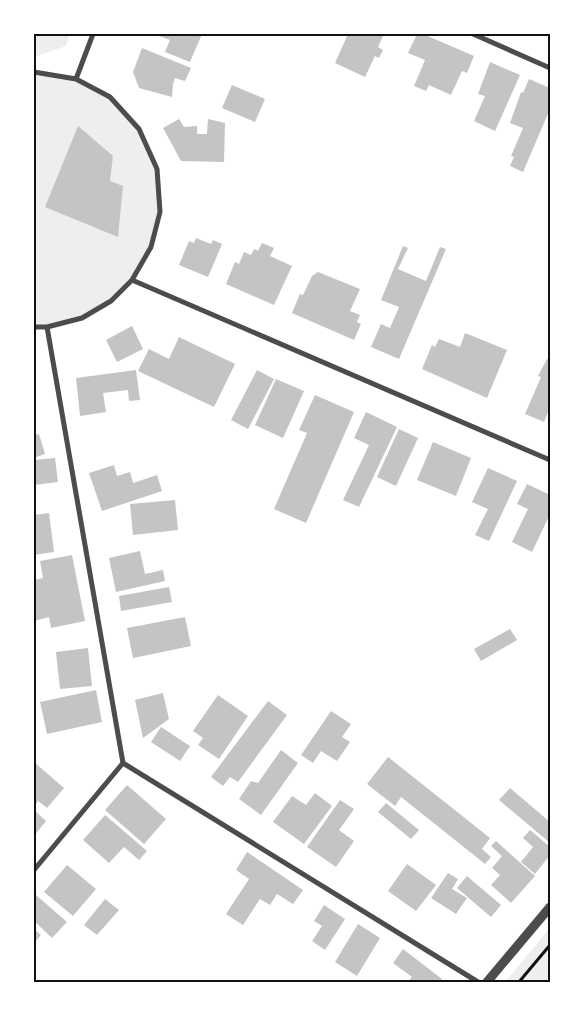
<svg xmlns="http://www.w3.org/2000/svg" width="584" height="1016" font-family="Figtree,sans-serif">
	<style>
		.green { fill: #eee }
		.building { fill: #c4c4c4 }
		.lines { fill: none; stroke-linecap: round; stroke-linejoin: round }
		.path { stroke: #111; stroke-width: 3 }
		.minor { stroke: #4c4c4c; stroke-width: 5 }
		.tertiary { stroke: #4c4c4c; stroke-width: 9 }
		.neatline { fill: none; stroke: #111; stroke-width: 2 }
	</style>
	<rect width="100%" height="100%" fill="#fff"/>
	<path class="green" d="M34,34l35,2 -3,10 -32,11z
		M34,72l42,7 34,18 29,32 18,40 3,43 -9,35 -19,33 -21,21 -29,17 -48,9z
		M550,928v54h-45z"/>
	<path class="building" d="M154,34h48l-12,28 -25,-10 5,-12z
		M348,34h36l-6,13 5,3 -4,8 -4,-2 -10,21 -30,-14z
		M417,34h6l51,22 -7,17 -5,-2 -11,24 -22,-10 -3,6 -12,-5 11,-26 -17,-7z
		M142,48l49,20 -6,13 -10,-3 -2,6 -1,13 -33,-9 -6,-16z
		M490,62l30,13 -25,56 -21,-10 11,-25 -7,-2z
		M529,79l21,9v21l-27,63 -13,-6 4,-9 -3,-1 12,-28 -13,-5 11,-31 2,1z
		M232,85l33,14 -10,23 -33,-14z
		M179,119l5,8 13,-1v8h10l1,-15 17,4 -1,39 -43,-1 -18,-33z
		M78,126l35,30 -3,25 13,5 -5,51 -73,-30z
		M196,238l15,6 2,-4 9,4 -14,33 -29,-12 10,-24 5,2z
		M262,243l12,5 -4,8 22,10 -18,39 -48,-21 9,-22 4,2 5,-12 7,3 3,-6 4,2z
		M403,246l5,2 -10,21 28,12 14,-34 6,2 -47,110 -28,-12 10,-23 9,4 9,-21 -18,-7z
		M318,272l42,17 -10,22 10,4 -3,7 4,2 -7,16 -62,-27 8,-19 3,1 9,-19z
		M132,326l11,23 -26,13 -11,-22z
		M465,333l42,17 -20,48 -65,-29 10,-24 3,2 4,-8 21,8z
		M179,337l56,27 -21,43 -76,-36 11,-22 20,10z
		M547,359l3,1v47l-6,15 -19,-8 16,-37 -3,-1z
		M136,370l4,30 -11,1 -1,-11 -25,3 3,19 -26,4 -4,-38z
		M257,370l17,9 -26,50 -17,-9z
		M276,379l28,12 -21,47 -28,-13z
		M315,395l39,17 -48,111 -32,-14 33,-76 -8,-3z
		M366,412l31,15 -38,80 -16,-7 26,-55 -15,-7z
		M399,429l19,9 -22,48 -19,-9z
		M39,434l6,20 -11,4v-23z
		M433,442l38,16 -15,38 -39,-16z
		M55,458l3,24 -24,3v-25z
		M114,465l3,11 13,-4 3,11 24,-8 5,16 -60,20 -13,-38z
		M488,468l29,13 -28,60 -14,-6 13,-26 -16,-7z
		M527,484l23,11v19l-18,38 -20,-10 16,-33 -11,-5z
		M175,500l3,30 -45,5 -3,-31z
		M49,513l5,39 -20,3v-40z
		M140,551l5,23 18,-4 2,11 -49,11 -7,-34z
		M72,555l13,66 -34,7 -2,-11 -15,4v-41l9,-2 -3,-17z
		M169,587l3,15 -51,9 -2,-15z
		M185,617l6,29 -58,12 -6,-30z
		M510,629l7,11 -36,21 -7,-12z
		M88,648l4,38 -32,3 -4,-37z
		M96,690l6,32 -55,12 -7,-32z
		M163,693l6,26 -26,19 -8,-38z
		M218,695l30,21 -29,43 -21,-14 5,-7 -10,-7z
		M268,701l19,14 -49,67 -8,-5 -7,9 -12,-9z
		M331,711l20,13 -9,13 8,5 -13,19 -16,-10 -8,12 -12,-8z
		M161,727l29,19 -10,15 -29,-19z
		M281,750l17,13 -37,52 -22,-16 12,-18 7,2z
		M388,757l102,81 -8,11 9,8 -6,7 -84,-67 -6,9 -28,-22z
		M34,762l30,26 -17,20 -9,-7 -4,6z
		M127,785l39,34 -22,25 -39,-34z
		M510,788l40,34v21l-51,-43z
		M315,793l17,13 -28,38 -31,-22 19,-26 14,9z
		M340,800l14,9 -15,21 15,11 -18,26 -29,-20z
		M386,803l33,27 -8,9 -33,-27z
		M34,810l12,11 -12,15z
		M105,815l42,36 -8,9 -15,-13 -15,16 -26,-23z
		M530,830l20,17v8l-15,19 -14,-12 12,-15 -10,-9z
		M496,841l39,35 -24,27 -20,-18 9,-10 -8,-7 10,-12 -11,-10z
		M247,852l56,38 -10,14 -16,-10 -7,11 -10,-6 -17,26 -17,-11 23,-35 -13,-9z
		M407,864l29,21 -20,26 -28,-20z
		M67,865l29,24 -23,27 -29,-24z
		M448,873l10,6 -6,10 15,9 -11,16 -25,-16z
		M467,876l34,29 -10,12 -34,-29z
		M36,895l31,27 -15,16 -18,-17v-23z
		M105,899l14,11 -22,25 -13,-10z
		M324,905l21,14 -20,31 -13,-9 10,-15 -8,-5z
		M358,924l22,14 -23,38 -22,-14z
		M34,929l7,6 -7,8z
		M403,949l39,30 -2,3h-32l4,-5 -19,-14z"/>
	<g class="lines">
		<path class="path" d="M519,982l31,-37"/>
		<path class="minor" d="M473,34l77,34
			M34,72l42,7 34,18 29,32 18,40 3,43 -9,35 -19,33 -21,21 -29,17 -35,9h-13
			M76,79l17,-45
			M132,280l418,180
			M47,327l76,436
			M123,763l355,219
			M34,870l89,-107"/>
		<path class="tertiary" d="M487,982l63,-75"/>
	</g>
	<rect width="584" height="1016" fill="none" stroke="#ffffff" stroke-width="70"/>
	<rect x="35" y="35" width="514" height="946" class="neatline"/>
</svg>
